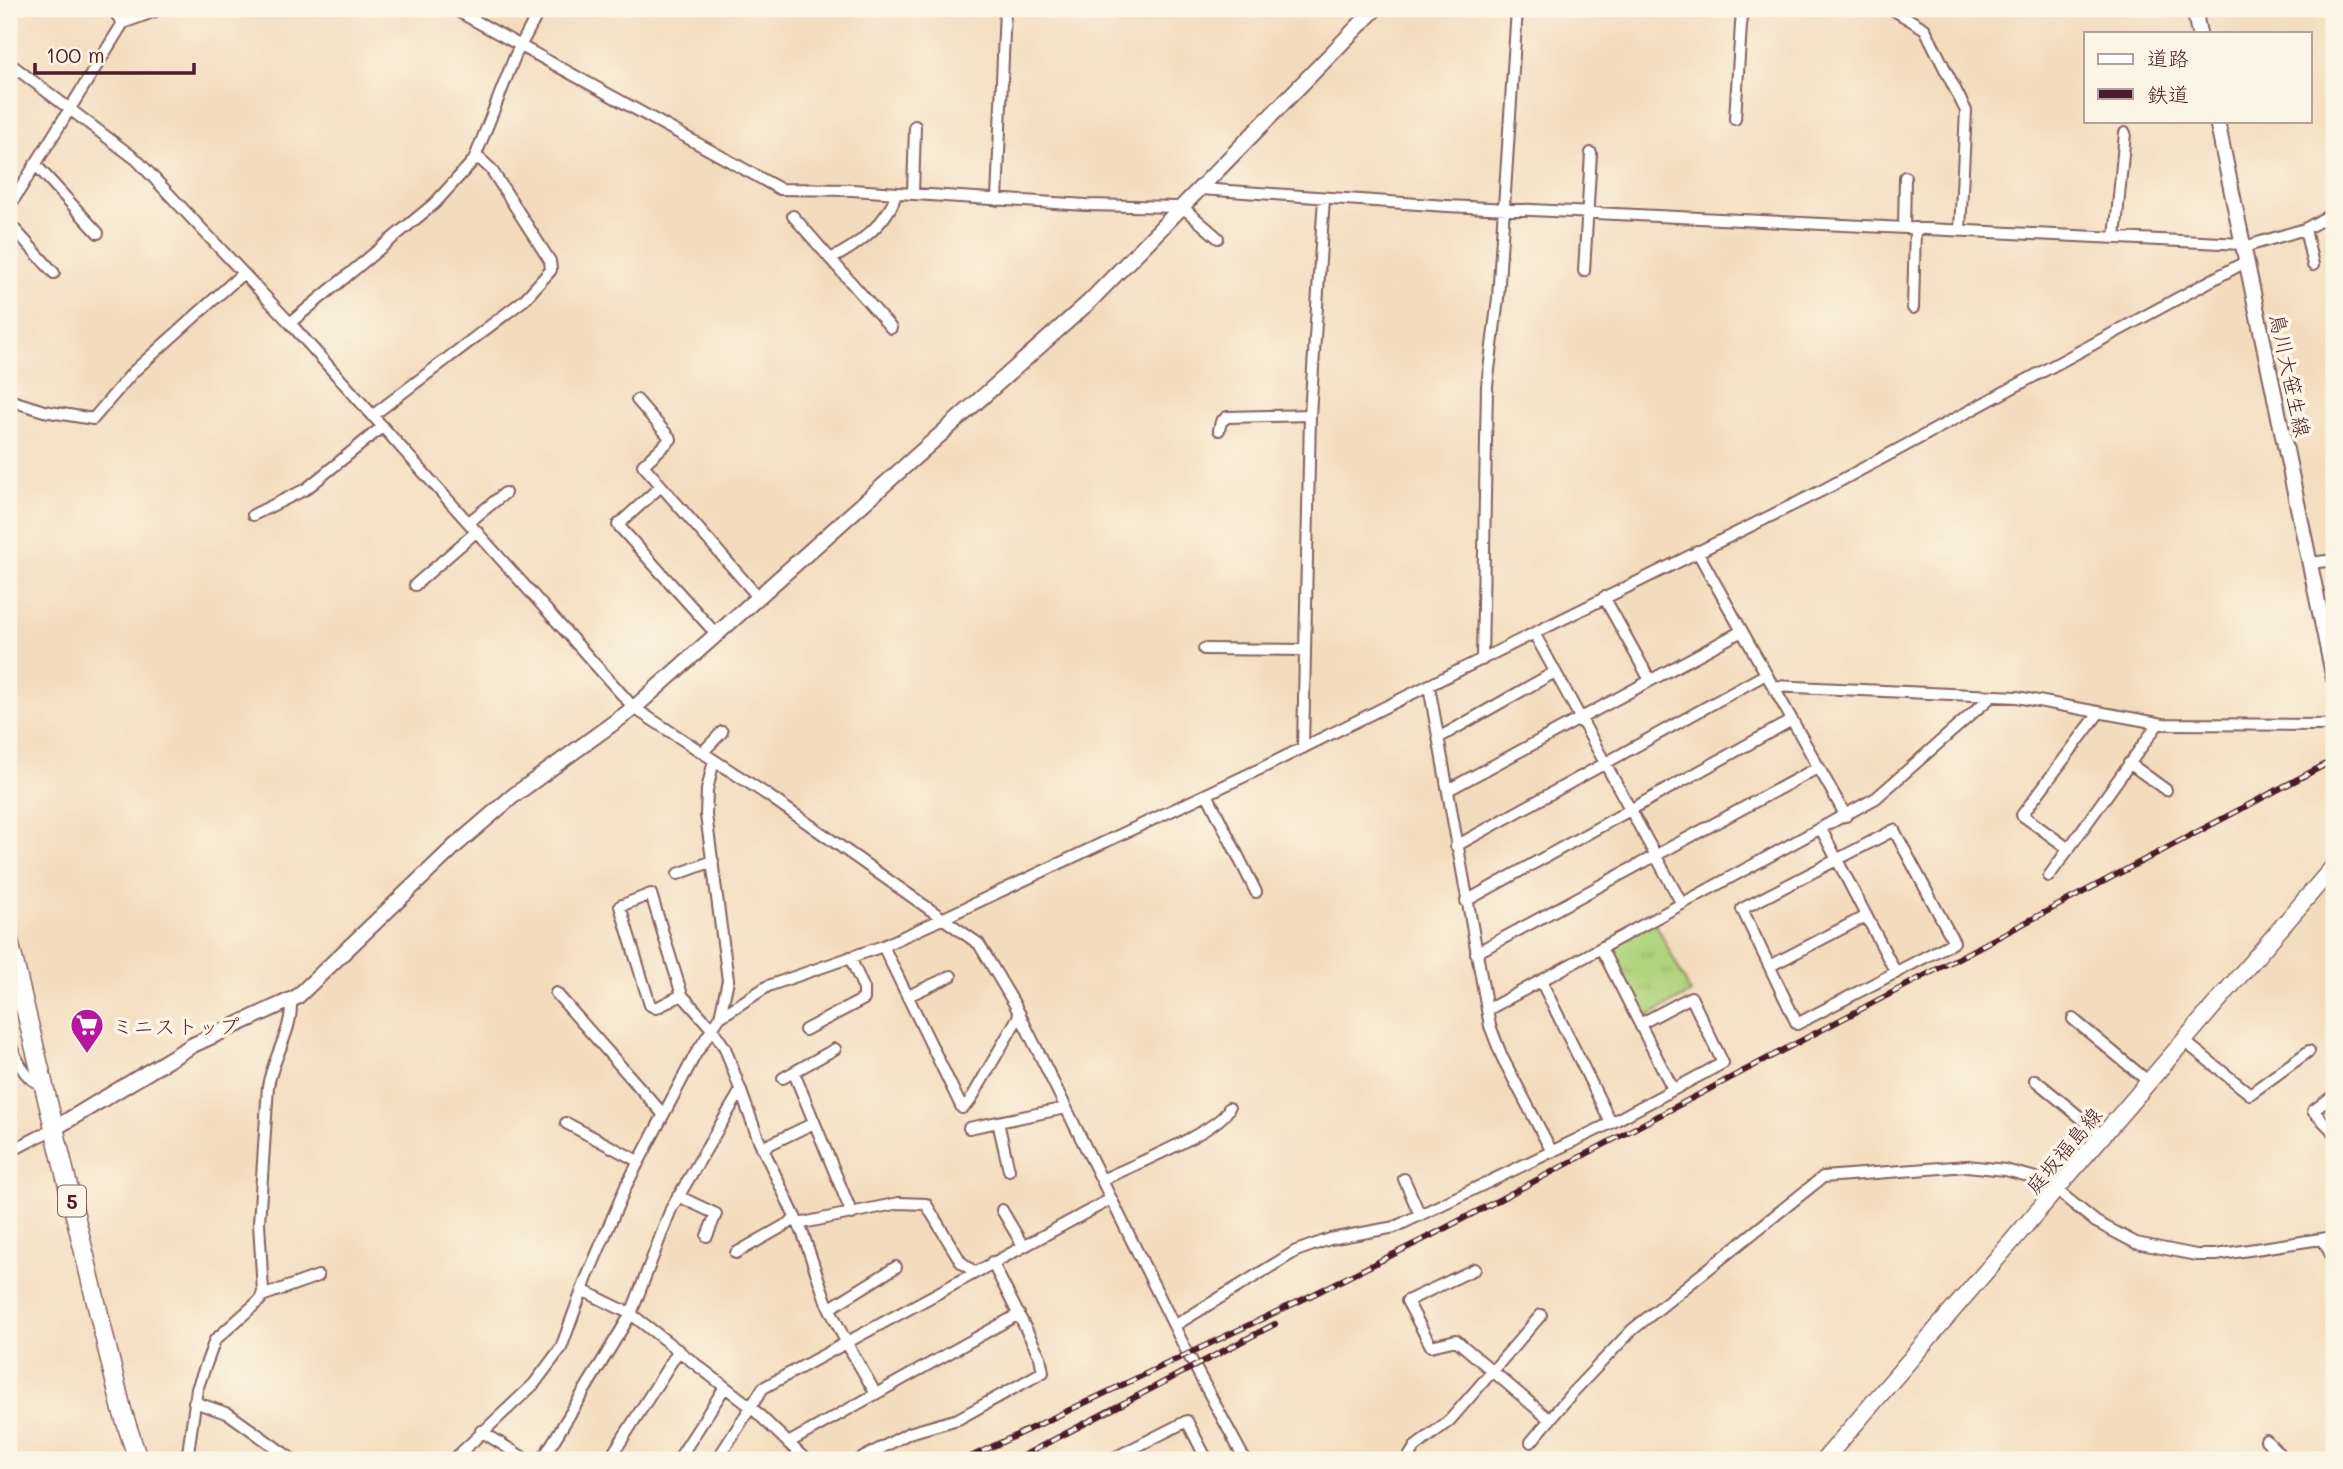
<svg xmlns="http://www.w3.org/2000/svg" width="2343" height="1469" font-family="Mali,'Klee One',sans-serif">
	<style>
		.park { fill: url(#park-tufts); stroke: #7d7953; stroke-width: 2 }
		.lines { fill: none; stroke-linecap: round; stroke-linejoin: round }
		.minor-casing { stroke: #85615e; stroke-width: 14 }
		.tertiary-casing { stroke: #85615e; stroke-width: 18 }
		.secondary-casing { stroke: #85615e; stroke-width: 19 }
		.primary-casing { stroke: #85615e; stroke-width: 21 }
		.minor { stroke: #fff; stroke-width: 10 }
		.tertiary { stroke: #fff; stroke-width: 14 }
		.secondary { stroke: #fff; stroke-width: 16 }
		.primary { stroke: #fff; stroke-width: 18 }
		.rail-casing { stroke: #4a1f2b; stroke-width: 6 }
		.rail { stroke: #fcf5e5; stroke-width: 3.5; stroke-dasharray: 10; stroke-linecap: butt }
		.labels { text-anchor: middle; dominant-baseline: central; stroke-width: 7; stroke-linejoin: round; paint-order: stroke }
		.shield { fill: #fcf5e5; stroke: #7f5f63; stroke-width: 2 }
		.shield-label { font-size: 19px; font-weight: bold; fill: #4a1f2b }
		.street-label { font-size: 21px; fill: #4a1f2b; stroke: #fcf5e5 }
		.poi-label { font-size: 21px; fill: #4a1f2b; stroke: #fcf5e5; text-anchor: start }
	</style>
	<defs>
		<pattern id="park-tufts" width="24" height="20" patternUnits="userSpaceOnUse" patternTransform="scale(1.75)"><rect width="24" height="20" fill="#b0d37b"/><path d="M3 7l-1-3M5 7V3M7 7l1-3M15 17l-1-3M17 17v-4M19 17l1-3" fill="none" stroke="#99b56a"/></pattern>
	</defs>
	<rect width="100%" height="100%" fill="#fcf5e5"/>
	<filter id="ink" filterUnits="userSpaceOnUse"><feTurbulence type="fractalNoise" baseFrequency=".0143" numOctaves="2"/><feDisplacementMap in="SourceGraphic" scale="14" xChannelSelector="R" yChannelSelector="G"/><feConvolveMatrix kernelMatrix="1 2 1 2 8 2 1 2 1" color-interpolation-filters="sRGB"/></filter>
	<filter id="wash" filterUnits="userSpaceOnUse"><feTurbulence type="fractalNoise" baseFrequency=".00686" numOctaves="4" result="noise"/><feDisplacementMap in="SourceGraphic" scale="28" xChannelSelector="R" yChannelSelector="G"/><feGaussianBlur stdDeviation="1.57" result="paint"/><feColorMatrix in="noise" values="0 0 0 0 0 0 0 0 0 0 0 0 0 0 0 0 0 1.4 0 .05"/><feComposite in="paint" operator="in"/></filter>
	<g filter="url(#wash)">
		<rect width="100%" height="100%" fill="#f3dcbd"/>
		<path class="park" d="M1655,922l36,71 -50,27 -36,-70z"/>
	</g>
	<g filter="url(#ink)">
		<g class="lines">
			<defs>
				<path id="minor" d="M454,9l326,180 72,1 234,15 91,2 10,4 31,27
					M1892,9l33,20 41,82 -6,119
					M123,23l38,-14
					M9,63l128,97 153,163 344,385 132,86 213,150 36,61 173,349 57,106
					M1735,119l7,-110
					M474,160l41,-104 25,-47
					M35,164l63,69
					M1201,189l246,17 796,38
					M913,194l2,-68
					M997,200l8,-191
					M9,207l114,-184 -11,-14
					M793,216l98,112
					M9,223l45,50
					M1904,228l1,-51
					M2305,229l8,36
					M2115,238l10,-105
					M2244,247l61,-18 29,-16
					M830,259c25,-11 60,-38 66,-66
					M1584,271l7,-118
					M1913,308l2,-80
					M290,323l145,-120 39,-43 6,-1 11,10 59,92 1,9 -27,30 -152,116
					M9,400l35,11 49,8 40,-47 109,-98
					M637,400l34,39 -28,26 116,133
					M1219,430l2,-8 6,-5 83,-2
					M661,486l-43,39 99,110
					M253,515l53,-26 76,-62
					M469,522l36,-29
					M1697,551l149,265
					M2311,563l23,-3
					M415,585l62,-54
					M1604,597l46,83
					M1534,633l148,271
					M1204,649l101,1
					M1482,660l5,-274 11,-88 19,-289
					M1429,686l61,340 12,31 50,95
					M1773,686l244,11 146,27 171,1
					M1440,737l115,-65
					M1303,748l7,-333 14,-217
					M703,752l19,-20
					M2129,763l37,27
					M1448,790l294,-159
					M1207,794l49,98
					M1821,829l75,144
					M1894,830l60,112 -157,82 -55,-115z
					M1456,846l310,-172
					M2069,849l-47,-34 76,-101
					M678,874l35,-13
					M2049,876l109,-152
					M1466,901l326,-181
					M883,946l79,162 8,-7 50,-87
					M1601,948l72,141
					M1476,953l343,-186
					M1770,966l96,-50
					M1541,981l70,142
					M556,993l107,121
					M682,995l-26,13 -6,-3 -30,-99 31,-12 31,101 31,35 12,18 33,90 45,96 23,67 20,41 30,52
					M908,996l43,-20
					M1487,1010l389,-212 115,-101
					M720,1017l48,-31 115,-40 48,-22 333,-157 561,-278 422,-228
					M2073,1019l76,63
					M805,1030l59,-31v-10l-14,-32
					M2184,1041l66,53 59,-43
					M9,1043c8,15 16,40 35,41
					M794,1073l58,141
					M783,1078l52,-29
					M2035,1080l68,56
					M2334,1095l-21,16 21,21
					M998,1122l11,48
					M566,1123l72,38
					M969,1128l97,-20
					M762,1148l52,-25
					M9,1152l46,-24
					M1404,1179l16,36
					M1102,1180c24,-12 120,-50 127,-72
					M678,1196l38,18 -9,22
					M1002,1210l21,36
					M798,1224l101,-21 27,1 35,58 13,10
					M2323,1239l11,22
					M736,1253l60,-34
					M1475,1269l-68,32 24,45 25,-6 94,80
					M582,1290l49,24 120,93 55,53
					M262,1296l56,-20
					M830,1308l66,-41
					M1174,1326l122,-75 34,-12 65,-12 214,-103 114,-61 -32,-66 -51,27
					M194,1402l35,12 64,46
					M481,1431l46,29
					M2266,1440l19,20
					M1531,1442l41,-49 60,-63 191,-153 144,-11 38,4 39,10 52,42 40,21 60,12h20l118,-18
					M788,1443l231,-129
					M187,1460l10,-71 18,-49 45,-40 3,-8 -4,-69 9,-137c5,-29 25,-56 23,-85
					M453,1460l81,-76 27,-36 26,-71 39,-91 69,-131 25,-38 8,-37 -22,-165 1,-25 7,-30
					M542,1460l89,-146 40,-105 70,-119
					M609,1460l70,-110
					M678,1460l47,-73
					M717,1460l46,-72 348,-189
					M859,1460l50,-27 49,-14 85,-47 -3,-15 -48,-95
					M1110,1460l77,-39 20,39
					M1407,1460l8,-13 35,-27 91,-105"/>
				<path id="tertiary" d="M2194,9l5,24
					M2217,121l117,558
					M55,1128l138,-83 104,-48 159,-152 57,-49 121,-88 455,-406 286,-293"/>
				<path id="secondary" d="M1824,1460l510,-594"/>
				<path id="primary" d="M9,941l113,469 16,50"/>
			</defs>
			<use href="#minor" class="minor-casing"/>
			<use href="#tertiary" class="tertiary-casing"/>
			<use href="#secondary" class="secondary-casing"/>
			<use href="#primary" class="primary-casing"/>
			<use href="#minor" class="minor"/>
			<use href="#tertiary" class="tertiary"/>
			<use href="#secondary" class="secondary"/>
			<use href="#primary" class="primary"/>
			<defs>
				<path id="rail" d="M964,1460l346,-164 124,-62 900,-474
					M1015,1460l260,-136"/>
			</defs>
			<use href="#rail" class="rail-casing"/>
			<use href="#rail" class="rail"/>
		</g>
	</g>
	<defs>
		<symbol id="supermarket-pin" viewBox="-11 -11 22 30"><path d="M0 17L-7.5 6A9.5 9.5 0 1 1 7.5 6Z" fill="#b5179e" stroke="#fcf5e5"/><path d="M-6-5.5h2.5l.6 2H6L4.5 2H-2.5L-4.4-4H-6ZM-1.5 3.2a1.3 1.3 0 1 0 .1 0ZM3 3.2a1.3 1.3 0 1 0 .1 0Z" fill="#fff"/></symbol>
	</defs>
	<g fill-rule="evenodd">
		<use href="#supermarket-pin" x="68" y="1006" width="38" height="52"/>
	</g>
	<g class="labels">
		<rect class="shield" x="58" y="1185.5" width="28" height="31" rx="5"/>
		<g class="shield-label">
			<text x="72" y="1201">5</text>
		</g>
		<g class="street-label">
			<text transform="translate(2291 375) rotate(78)">鳥川大笹生線</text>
			<text transform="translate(2063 1150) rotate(-50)">庭坂福島線</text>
		</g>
		<g class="poi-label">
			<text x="112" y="1025">ミニストップ</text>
		</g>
	</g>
	<rect width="2343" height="1469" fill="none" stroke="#fcf5e5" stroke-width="35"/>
	<rect x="2084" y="32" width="228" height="91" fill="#fcf5e5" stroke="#b59f9b" stroke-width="2"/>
	<rect x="2098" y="54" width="35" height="10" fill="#ffffff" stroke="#b59f9b" stroke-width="2"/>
	<text x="2147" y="66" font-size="21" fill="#4a1f2b">道路</text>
	<rect x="2098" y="89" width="35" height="10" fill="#4a1f2b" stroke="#b59f9b" stroke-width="2"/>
	<text x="2147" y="102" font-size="21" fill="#4a1f2b">鉄道</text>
	<path d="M35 63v10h159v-10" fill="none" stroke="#4a1f2b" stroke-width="3.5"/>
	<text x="46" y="63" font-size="21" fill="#4a1f2b" stroke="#fcf5e5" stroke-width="5" paint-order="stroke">100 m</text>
</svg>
